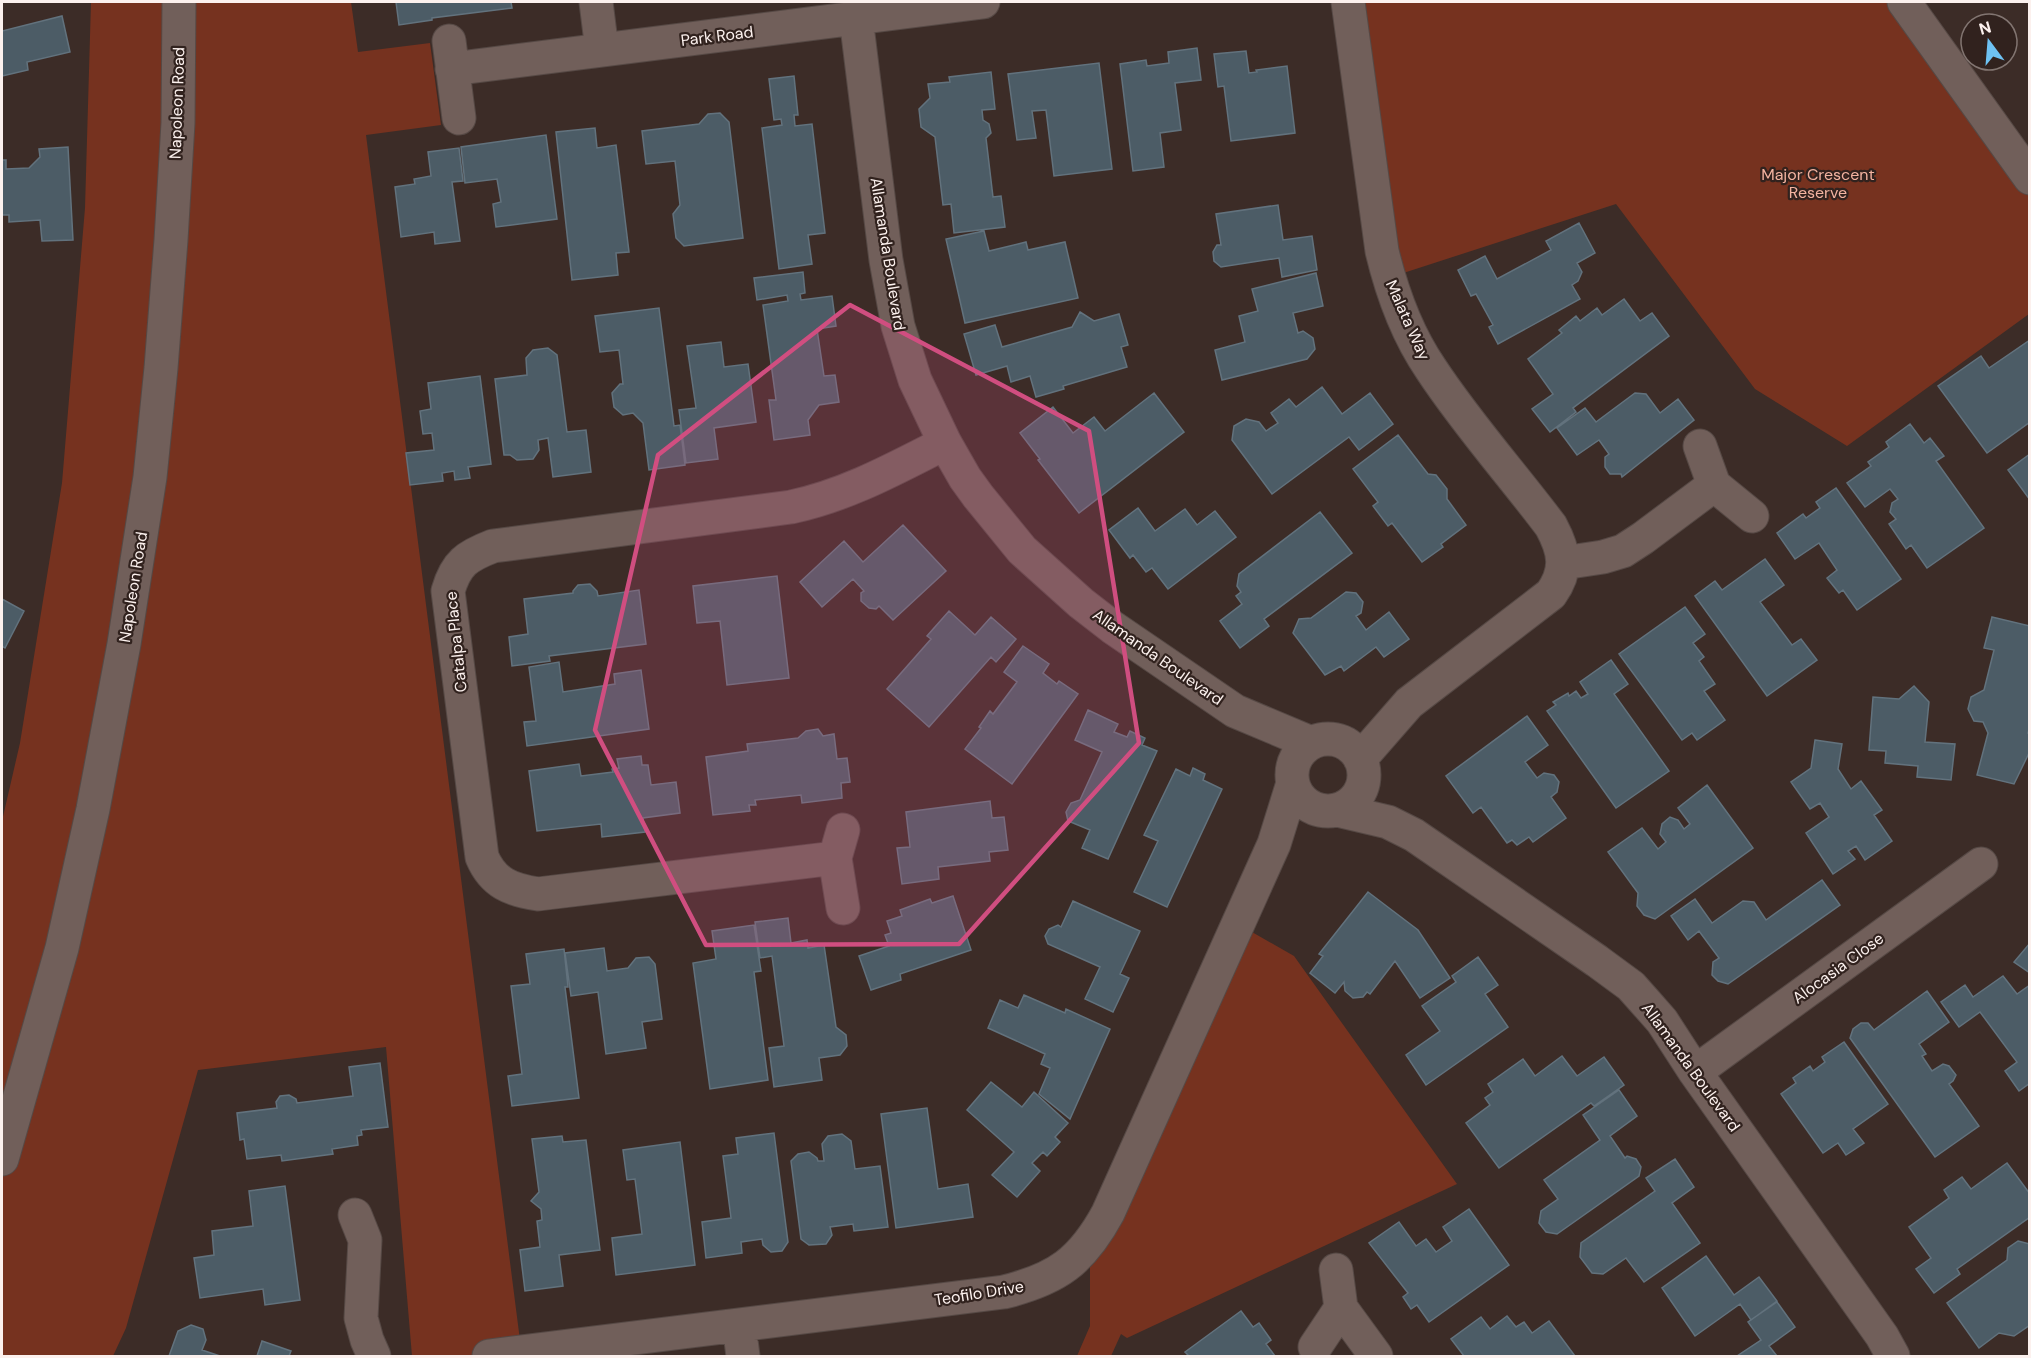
<svg xmlns="http://www.w3.org/2000/svg" width="2031" height="1358" font-family="'DM Sans',sans-serif">
	<style>
		.green { fill: #76321f }
		.building { fill: #4c5c66; stroke: #62727d; stroke-width: 1.5 }
		.lines { fill: none; stroke-linecap: round; stroke-linejoin: round }
		.street-casing { stroke: #564945; stroke-width: 35 }
		.secondary-casing { stroke: #564945; stroke-width: 35 }
		.street { stroke: #715f5a; stroke-width: 33 }
		.secondary { stroke: #715f5a; stroke-width: 33 }
		.marked { fill: #d04e80; fill-opacity: 0.2; stroke: #d04e80; stroke-width: 4.5; stroke-linejoin: round }
		.labels { text-anchor: middle; dominant-baseline: central; stroke-width: 4.5; stroke-linejoin: round; paint-order: stroke }
		.street-label { font-size: 16px; fill: #fcf1ee; stroke: #31221e }
		.park-label { font-size: 16px; fill: #f3b3a0; stroke: #31221e }
	</style>
	<rect width="100%" height="100%" fill="#3c2c27"/>
	<path class="green" d="M91,2h260l7,50 72,-9 11,82 -75,10 156,1221h-110l-26,-309 -188,23 -72,258 -13,28h-111v-535l18,-78 42,-260 23,-275z
		M1348,2h556l125,176v136l-182,132 -92,-57 -139,-185 -228,74z
		M1238,924l56,32 163,228 -330,154 -6,-4 -10,22h-34l13,-30v-82z"/>
	<path class="building" d="M396,2h115l1,6 -80,10v2l-33,5z
		M62,16l8,36 -43,10 1,8 -26,6v-45z
		M1197,48l4,32 -26,3 6,47 -21,3 4,34 -31,4 -13,-107 26,-4 1,6 22,-3 -1,-11z
		M1246,51l3,22 8,-1 -1,-2 31,-4 8,67 -64,8 -7,-55 -6,1 -4,-33z
		M1099,63l13,106 -58,7 -8,-66 -14,1 4,27 -19,2 -9,-66z
		M991,72l4,37 -13,1 1,10 6,4 2,9 -5,5 7,59 8,-1 4,31 -51,6 -3,-29 -8,1 -8,-68 -14,-10 -2,-18 11,-11 -2,-14 22,-2 -1,-5z
		M794,76l4,39h-4l1,11 17,-2 13,109 -17,2 4,29 -33,5 -17,-141 20,-3 -1,-6 -7,1 -5,-41z
		M720,113l9,9 14,116 -59,8 -8,-8 -3,-24 7,-9 -5,-44 -29,3 -4,-33 57,-7 9,-10z
		M595,128l2,20 19,-3 13,107 -13,1 2,22 -46,5 -16,-148z
		M546,135l11,84 -61,8 -3,-23 8,-2 -4,-23 -32,4 -4,-36z
		M68,147l5,93 -31,1 -2,-21 -31,2v-7h-7v-55h4v9l23,-1 11,-11 -1,-8z
		M459,148l4,33 -11,1 8,59 -25,3 -1,-12 -33,5 -6,-50 20,-3 -1,-5 17,-3 -3,-24z
		M1278,205l5,35 29,-4 5,34 -35,7 -3,-19 -58,9 -7,-6 -1,-9 4,-7h4l-5,-31z
		M1579,223l16,30 -18,10 5,9 -4,9 -6,4 8,14 -82,45 -9,-17 4,-2 -17,-31 -5,2 -13,-26 27,-14 12,23 54,-29 -5,-9z
		M984,231l5,20 37,-9 2,8 37,-8 13,56 -113,25 -19,-84z
		M803,272l2,21 -5,1 1,6 31,-4 4,30 -19,3 7,47 11,-1 4,27 -20,3 -11,15 2,15 -36,5 -5,-40h7l-13,-95 25,-4 -1,-6 -30,5 -3,-22z
		M1316,273l7,33 -30,7 5,20 5,-2 10,7 2,11 -8,10 -85,21 -7,-30 30,-8 -6,-26 19,-5 -6,-22z
		M1624,299l16,22 12,-8 17,23 -96,72 3,4 -26,20 -18,-23 21,-15 -25,-35 34,-26 -3,-3 17,-14 4,5 17,-13 5,7z
		M659,308l15,118 6,-1 5,40 -36,5 -6,-47 -10,-10 -10,2 -9,-8 -2,-14 8,-9h3l-4,-34 -19,2 -5,-36z
		M1080,312l14,9 25,-7 9,31 -7,2 6,20 -64,19 1,3 -28,8 -6,-21 -19,6 -4,-16 -31,9 -12,-41 31,-9 7,22 70,-20z
		M2030,340v82l-43,31 -49,-67 43,-30 8,12z
		M721,342l3,25 24,-3 8,58 -42,6 4,31 -32,4 -7,-53 17,-2 -9,-62z
		M548,348l9,7 10,77 19,-2 5,42 -38,5 -5,-39 -10,2 1,10 -6,9 -16,1 -7,-5h-6l-9,-76 32,-4 -1,-17 7,-8z
		M480,376l11,88 -23,3 2,11 -15,2 -1,-9 -12,2 1,8 -33,4 -4,-32 28,-3 -2,-17 -9,1 -3,-23 11,-2 -3,-26z
		M1322,387l20,27 28,-21 23,31 -34,26 -10,-13 -77,57 -40,-54 2,-14 12,-7 13,3 7,9 12,-8 -7,-10 18,-14 7,8z
		M1154,393l30,39 -105,81 -41,-53 2,-1 -20,-26 33,-26 20,26 21,-16 11,14z
		M1635,393l11,1 14,19 18,-14 16,21 -72,57 -1,-3h-11l-5,-7v-10l4,-3 -10,-14 -22,15 -20,-27 28,-20 11,14z
		M1910,424l14,19 6,-5 14,18 -8,5 48,67 -57,40 -16,-23 -5,4 -17,-25 7,-5 -6,-7 2,-9 6,-4 -8,-10 -25,18 -18,-24 24,-17 -3,-4 21,-15 -3,-5z
		M1398,435l30,39 8,1 11,14v10l19,26 -25,19 2,3 -21,15 -30,-39 -4,3 -15,-20 5,-4 -25,-33z
		M2030,454v46l-22,-30z
		M1836,488l65,91 -44,31 -14,-20 -4,3 -12,-15 10,-8 -18,-27 -24,16 -18,-26 26,-19 3,4 14,-10 -4,-6z
		M1138,508l17,23 30,-22 12,16 18,-14 21,26 -68,52 -16,-21 -6,4 -13,-17 -3,3 -21,-28z
		M1320,512l32,41 -88,66 5,7 -29,22 -20,-27 22,-17 -6,-8 5,-4 -4,-6 2,-12z
		M903,525l43,46 -53,49 -14,-14 -3,3 -7,-1 -8,-7v-8l3,-2 -11,-12 -31,28 -22,-25 44,-41 19,21z
		M1765,559l19,26 -24,17 32,43 9,-6 16,21 -50,36 -72,-100 20,-15 7,9z
		M777,576l12,102 -62,7 -7,-64 -23,2 -4,-37z
		M590,584l7,7 1,5 41,-6 7,54 -97,12 1,5 -38,5 -3,-29 19,-3 -4,-35 49,-6v-2l5,-6z
		M1346,592l10,1 7,9 -2,11 -5,3 10,14 23,-18 20,27 -25,18 -8,-10 -32,24 -3,-5 -16,9 -32,-42 6,-14 12,-1z
		M2,599l22,12 -19,37 -3,-2z
		M1685,607l20,27 -12,9 11,14 -5,4 16,23 -11,7 21,29 -28,20 -5,-7 -10,7 -63,-86z
		M949,611l26,24 16,-18 25,22 -20,23 -5,-5 -62,70 -42,-38 44,-50 -4,-3z
		M1992,617l38,9v100l-2,7 2,1v17l-16,33 -37,-9 11,-42 -5,-11 -9,-1 -6,-12 3,-12 13,-7 10,-40 -10,-2z
		M1023,646l26,18 -6,9 14,11 2,-3 19,13 -66,90 -47,-35 16,-21 -2,-1 11,-16 3,3 24,-32 -13,-10z
		M1611,660l17,24 -14,10 55,77 -53,37 -69,-97 9,-6 -3,-3 15,-9 1,3 7,-5 5,7 7,-4 -8,-12z
		M559,662l4,30 52,-8 -1,-10 27,-4 8,59 -122,17 -3,-24 12,-1 -7,-54z
		M1914,686l15,16 -4,40 30,2 -4,36 -34,-3 1,-11 -33,-3 1,-12 -17,-1 4,-53 26,2z
		M1088,710l30,14 -4,8 13,5 3,-6 15,7 -3,7 15,6 -49,108 -26,-11 8,-18 -22,-9 -2,-9 5,-9 9,-3 22,-48 -27,-12z
		M1527,716l21,29 -23,17 12,16 7,-5 10,2 5,7 -2,10 -6,5 15,21 -33,24 -4,-5 -12,8 -5,-5 -5,3 -26,-36 -8,6 -27,-37z
		M818,729l5,7 11,-2 3,25 10,-1 3,24 -9,1 1,15 -40,5 -1,-8 -46,5 1,5h-7l1,6 -37,4 -7,-58 42,-6 -1,-7 51,-6 8,-7z
		M1815,740l27,4 -4,25 13,20 10,-8 21,29 -8,5 18,26 -27,19 -9,-14 -8,5 7,8 -22,15 -27,-41 23,-16 -9,-14 -10,6 -19,-27 20,-14z
		M641,756l1,9h6l3,20 25,-3 4,31 -37,5 2,14 -43,5 -1,-13 -64,7 -8,-60 50,-7 2,12 32,-4 -1,-3 7,-1 -2,-9z
		M1193,768l12,6 -2,6 19,9 -55,118 -33,-15 24,-51 -14,-6 32,-66 14,7z
		M1707,785l46,63 -98,71 -11,-4 -7,-9 1,-13 -30,-41 34,-24 16,21 8,-7 -6,-8 2,-10 8,-7 8,3 6,9 6,-5 -12,-16z
		M990,801l2,17 12,-1 4,33 -19,2 1,9 -52,6 1,12 -37,5 -5,-36 13,-1 -4,-35z
		M1822,880l18,25 -112,79 -10,-3 -6,-6 1,-13 6,-4 -20,-27 -11,9 -17,-24 24,-17 17,24 31,-22 11,1 12,18z
		M1368,892l50,38 32,48 -30,20 -25,-37 -25,33 -3,-2 -4,5 -10,1 -8,-7 -1,-9 -9,11 -25,-20 13,-17 -4,-2z
		M953,896l18,54 -71,24 1,6 -30,10 -12,-34 30,-10 -4,-11 6,-2 -4,-12 15,-5 -2,-6 30,-11 2,4z
		M1073,901l67,30 -20,43 9,4 -16,34 -28,-13 15,-32 -52,-23 -3,-8 4,-7 9,-4 3,2z
		M788,918l3,25 16,-3 1,8 16,-3 12,82 10,8 1,11 -7,9 -21,3 3,22 -48,7 -5,-39 15,-2 -12,-90 -12,2 -5,-36z
		M754,925l7,46 -7,1 14,108 -58,9 -17,-126 23,-4 -4,-28z
		M2030,943v30l-16,-11z
		M604,948l3,23 21,-3 8,-10 13,-1 6,7 7,55 -20,3 4,26 -40,6 -8,-62 -27,4 -6,-43z
		M564,949l4,38h-3l14,111 -67,8 -4,-30 14,-2 -11,-88 19,-2 -4,-30z
		M1478,957l20,28 -13,9 23,33 -82,58 -20,-30 34,-24 -18,-25 34,-24 -4,-6z
		M2003,976l14,18 13,-9v98l-11,8 -14,-20 12,-9 -37,-50 -21,15 -18,-25 24,-17 8,12z
		M1927,991l22,31 -30,22 7,10 -4,2 10,15 11,-7 6,2 7,9 -3,6 -4,3 30,42 -44,31 -85,-119 3,-9 8,-6h7l6,7z
		M1024,995l41,18 1,-4 44,20 -40,90 -31,-25 11,-26 -9,-4 4,-10 -57,-26 12,-28 18,8z
		M1844,1042l44,62 -35,25 11,14 -18,12 -8,-12 -15,10 -42,-59 15,-11 -3,-5 17,-12 3,5 12,-9 -3,-5z
		M1562,1056l15,20 27,-19 20,28 -30,21 -3,-3 -92,65 -33,-45 24,-18 -5,-7 8,-6 -5,-8 35,-25 12,17z
		M380,1063l8,64 -27,3 1,5 -5,1 1,9 -26,4 1,5 -51,7 -1,-6 -34,4 -3,-20 -4,1 -3,-27 40,-5 -1,-6 4,-6 9,-1 7,4 1,4 56,-7 -4,-29z
		M991,1082l31,25 12,-15 34,31 -13,14 5,5 -13,14 -4,-4 -11,11 8,8 -23,26 -25,-22 22,-23 -47,-42z
		M1619,1090l18,26 -27,20 15,22 2,-2 9,3 5,8 -2,9 -82,58 -11,-2 -7,-9 2,-12 17,-12 -14,-19 56,-40 -17,-25z
		M927,1108l11,81 30,-5 5,33 -77,11 -15,-114z
		M774,1133l14,109 -6,9 -11,1 -8,-7 -1,-6 -21,3 1,11 -36,5 -4,-36 29,-4 -8,-62 15,-2 -2,-16z
		M842,1134l9,7 4,28 25,-3 8,61 -34,4 -1,-7 -23,3 2,8 -6,9 -17,1 -8,-6 -10,-78 7,-7 11,-2 8,6 1,3h6l-2,-17 6,-8z
		M562,1136l1,6 23,-2 14,110 -41,5 4,31 -38,5 -5,-41 20,-3 -3,-26 5,-1 -1,-11 -10,-8 8,-9 -7,-53z
		M680,1142l15,123 -79,10 -4,-37 30,-4 -7,-55 -8,1 -4,-30z
		M1675,1159l19,28 -22,16 28,40 -56,39 -18,-24 -23,16 -11,-1 -12,-16 1,-14 74,-52 -9,-13z
		M2007,1163l23,31v23l-73,52 3,5 -26,19 -18,-24 15,-11 -22,-31 40,-29 -5,-8 18,-13 9,12z
		M285,1186l15,114 -35,5 -2,-16 -63,9 -6,-40 20,-3 -2,-24 41,-5 -4,-35z
		M1469,1209l40,56 -80,57 -12,-17 -6,4 -8,-12 5,-4 -39,-50 30,-21 17,24 10,-7 10,13 16,-11 -9,-14z
		M2018,1241l12,3v81l-16,11 -15,-3 -20,15 -32,-45 60,-43 1,-12z
		M1706,1256l28,39 25,-18 18,24 -26,19 -11,-16 -45,32 -33,-48z
		M1777,1302l18,25 -26,19 8,10h-40l24,-16 -13,-18z
		M1241,1311l12,16 6,-4 12,17 -5,4 9,12h-86l-4,-4z
		M1507,1316l9,11 8,-5 8,11 17,-12 26,35h-111l-13,-17 30,-22 9,12z
		M191,1325l12,4 3,11 -4,10 18,6h-51l9,-25z
		M262,1341l29,10 -2,5h-32z"/>
	<g class="lines">
		<defs>
			<path id="street" d="M596,2l6,48
				M1348,2l34,249c10,42 25,83 49,118 36,55 81,105 120,157 14,26 17,44 0,68l-142,109 -49,56
				M1904,2l126,176
				M856,18l30,242 12,66 17,54 30,63 20,35 13,18 44,54 59,53 31,24 123,84 76,32
				M449,41l10,77
				M452,69l531,-67
				M1700,446l14,39 38,31
				M1563,563l40,-6 20,-6 20,-13 71,-53
				M1292 775a36 36 0 1 1 72 0a36 36 0 1 1-72 0Z
				M1337,810l51,12 26,13 183,126 34,25 16,18 15,17 33,51 187,264 11,20
				M835,858l-297,36c-27,-4 -45,-11 -56,-37l-34,-266c8,-28 19,-35 45,-45l298,-39c56,-12 103,-38 154,-64
				M843,908l-8,-50 8,-28
				M1695,1072l286,-208
				M355,1215l10,25 -4,78 6,22 7,16
				M1341,1308l35,48
				M739,1325l4,31
				M1315,1347l26,-39 -5,-38
				M489,1356l515,-64c53,-13 78,-31 104,-79l166,-369 19,-61"/>
			<path id="secondary" d="M2,1159l60,-211 31,-139 31,-165 26,-167 11,-109 10,-128 7,-117 1,-121"/>
		</defs>
		<use href="#street" class="street-casing"/>
		<use href="#secondary" class="secondary-casing"/>
		<use href="#street" class="street"/>
		<use href="#secondary" class="secondary"/>
	</g>
	<path class="marked" d="M850,305l239,126 50,312 -180,201 -253,1 -111,-215 63,-275z"/>
	<g class="labels">
		<g class="street-label">
			<text transform="translate(717 36) rotate(-7)">Park Road</text>
			<text transform="translate(177 103) rotate(-88)">Napoleon Road</text>
			<text transform="translate(888 254) rotate(81)">Allamanda Boulevard</text>
			<text transform="translate(1408 320) rotate(66)">Malata Way</text>
			<text transform="translate(133 587) rotate(-81)">Napoleon Road</text>
			<text transform="translate(456 642) rotate(-96)">Catalpa Place</text>
			<text transform="translate(1158 657) rotate(35)">Allamanda Boulevard</text>
			<text transform="translate(1838 968) rotate(-36)">Alocasia Close</text>
			<text transform="translate(1691 1067) rotate(54)">Allamanda Boulevard</text>
			<text transform="translate(979 1293) rotate(-9)">Teofilo Drive</text>
		</g>
		<g class="park-label">
			<text x="1818" y="174">Major Crescent<tspan x="1818" dy="18">Reserve</tspan></text>
		</g>
	</g>
	<rect width="2031" height="1358" fill="none" stroke="#fcf1ee" stroke-width="6"/>
	<g transform="translate(1989 42) rotate(344)"><circle r="28" fill="#31221e" stroke="#827571" stroke-width="1.5"/>
	<path d="M0-4.5L10 22L0 15L-10 22Z" fill="#6ec2f3"/>
	<text y="-9" font-size="16" font-weight="bold" text-anchor="middle" fill="#fcf1ee">N</text>
	</g>
</svg>
